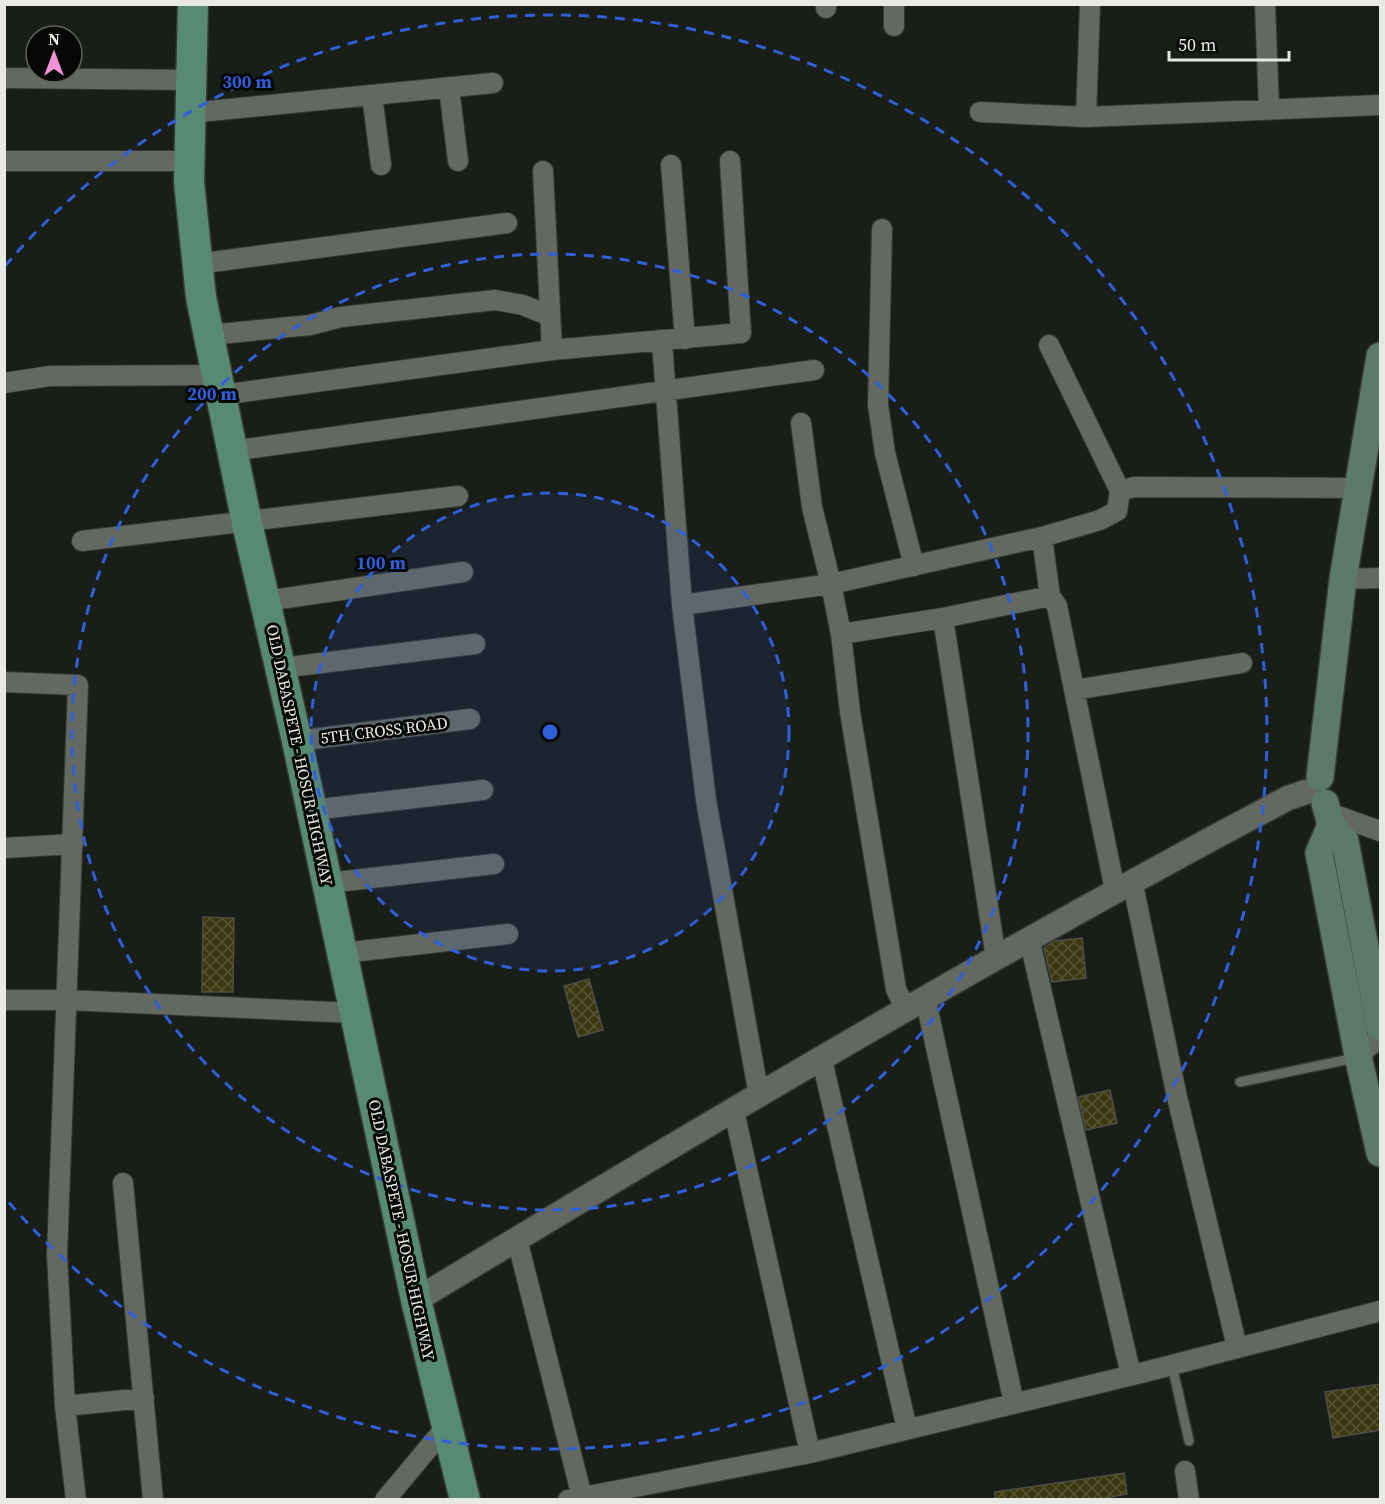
<svg xmlns="http://www.w3.org/2000/svg" width="1385" height="1504" font-family="'Source Serif 4',serif">
	<style>
		.building { fill: url(#building-cross-hatch); stroke: #4f4f45; stroke-width: 1.5 }
		.lines { fill: none; stroke-linecap: round; stroke-linejoin: round }
		.service-casing { stroke: #363a35; stroke-width: 12 }
		.minor-casing { stroke: #363a35; stroke-width: 22 }
		.tertiary-casing { stroke: #363a35; stroke-width: 27 }
		.secondary-casing { stroke: #363a35; stroke-width: 30 }
		.primary-casing { stroke: #363a35; stroke-width: 33 }
		.service { stroke: #636960; stroke-width: 9 }
		.minor { stroke: #636960; stroke-width: 20 }
		.tertiary { stroke: #636960; stroke-width: 24 }
		.secondary { stroke: #5d796a; stroke-width: 27 }
		.primary { stroke: #578974; stroke-width: 30 }
		.ring { fill: none; stroke: #315ed9; stroke-width: 3; stroke-dasharray: 10 8 }
		.labels { text-anchor: middle; dominant-baseline: central; stroke-width: 6; stroke-linejoin: round; paint-order: stroke }
		.street-label { font-size: 16px; fill: #e6e9e4; stroke: #060805 }
		.centre { fill: #315ed9; stroke: #060805; stroke-width: 3 }
		.ring-label { font-size: 18px; text-anchor: middle; font-weight: bold; fill: #315ed9; stroke: #060805; stroke-width: 6; stroke-linejoin: round; paint-order: stroke }
	</style>
	<defs>
		<pattern id="building-cross-hatch" width="8" height="8" patternUnits="userSpaceOnUse" patternTransform="scale(1.5)"><rect width="8" height="8" fill="#3b3811"/><path d="M0 0l8 8M0 8l8-8" fill="none" stroke="#575534"/></pattern>
	</defs>
	<rect width="100%" height="100%" fill="#1a1e18"/>
	<path class="building" d="M203,917l31,1 -1,74h-31z
		M1082,938l4,40 -34,4 -8,-34 11,-7z
		M589,979l14,51 -25,7 -14,-51z
		M1110,1090l7,33 -31,7 -8,-33z
		M1380,1384v46l-47,8 -8,-46z
		M1124,1473l3,21 -32,6h-100v-8z"/>
	<g class="lines">
		<defs>
			<path id="service" d="M1240,1082l115,-24
				M1172,1365l17,76"/>
			<path id="minor" d="M826,4v4
				M894,4v22
				M1265,4l4,104
				M4,78l186,2
				M449,88l9,73
				M372,95l9,70
				M980,112l106,5 294,-12
				M189,113l304,-30
				M1086,117l4,-113
				M4,161h185
				M671,165l14,174
				M543,171l9,179
				M882,229l-4,176 7,48 29,113
				M197,264l310,-41
				M209,335l101,-10 31,-8 154,-17 28,5 27,11
				M662,342l20,263 24,195 53,296
				M4,383l46,-7 168,-1
				M221,395l331,-45 189,-17 -11,-172
				M232,451l582,-81
				M1120,491l14,-4 223,1
				M1042,537l8,59 7,10 58,284
				M82,541l376,-45
				M1343,579l37,-1
				M266,601l197,-29
				M682,605l149,-21 -19,-77 -11,-84
				M943,618l53,340
				M841,634l102,-16 107,-22
				M281,668l194,-24
				M4,682l74,3 -21,570 8,151 11,94
				M1074,690l168,-27
				M297,741l173,-22
				M312,810l171,-20
				M1329,813l51,18
				M4,848l69,-4
				M1132,880l45,217 60,250
				M328,883l166,-19
				M1029,938l102,437
				M343,953l165,-19
				M925,997l89,406
				M4,1000h63l288,13
				M905,1008l-9,-19 -46,-277 -9,-78 -10,-50 211,-47 58,-17 17,-9 3,-20 -71,-146
				M1358,1056l22,-19
				M822,1060l85,369
				M734,1111l76,342
				M123,1183l30,317
				M517,1239l65,258
				M65,1406l79,-8
				M1185,1471l4,29
				M385,1500l61,-73
				M568,1500l242,-47 335,-81 235,-61"/>
			<path id="tertiary" d="M416,1300c287,-174 575,-345 872,-502l18,-6"/>
			<path id="secondary" d="M1320,777l23,-198 37,-223
				M1325,803l6,22 14,16 35,186
				M1331,825l-12,28 39,203 22,97"/>
			<path id="primary" d="M193,4l-4,178 12,115 46,226 50,218 119,559 49,200"/>
		</defs>
		<use href="#service" class="service-casing"/>
		<use href="#minor" class="minor-casing"/>
		<use href="#tertiary" class="tertiary-casing"/>
		<use href="#secondary" class="secondary-casing"/>
		<use href="#primary" class="primary-casing"/>
		<use href="#service" class="service"/>
		<use href="#minor" class="minor"/>
		<use href="#tertiary" class="tertiary"/>
		<use href="#secondary" class="secondary"/>
		<use href="#primary" class="primary"/>
	</g>
	<circle cx="550" cy="732" r="239" fill="#315ed9" fill-opacity=".12"/>
	<g class="ring">
		<circle cx="550" cy="732" r="239"/>
		<circle cx="550" cy="732" r="478"/>
		<path d="M5 266A717 717 0 1 1 5 1198"/>
	</g>
	<g class="labels">
		<g class="street-label">
			<text transform="translate(384 730) rotate(-7)">5TH CROSS ROAD</text>
			<text transform="translate(300 755) rotate(78)">OLD DABASPETE - HOSUR HIGHWAY</text>
			<text transform="translate(402 1230) rotate(78)">OLD DABASPETE - HOSUR HIGHWAY</text>
		</g>
	</g>
	<circle cx="550" cy="732" r="9" class="centre"/>
	<g class="ring-label">
		<text x="247" y="88">300 m</text>
		<text x="212" y="400">200 m</text>
		<text x="381" y="569">100 m</text>
	</g>
	<rect width="1385" height="1504" fill="none" stroke="#e6e9e4" stroke-width="12"/>
	<g transform="translate(54 54)"><circle r="28" fill="#060805" stroke="#60625e" stroke-width="1.5"/>
	<path d="M0-4.5L10 22L0 15L-10 22Z" fill="#f391d5"/>
	<text y="-9" font-size="16" font-weight="bold" text-anchor="middle" fill="#e6e9e4">N</text>
	</g>
	<path d="M1169 51v9h120v-9" fill="none" stroke="#e6e9e4" stroke-width="3"/>
	<text x="1178" y="51" font-size="18" fill="#e6e9e4" stroke="#060805" stroke-width="4.5" paint-order="stroke">50 m</text>
</svg>
